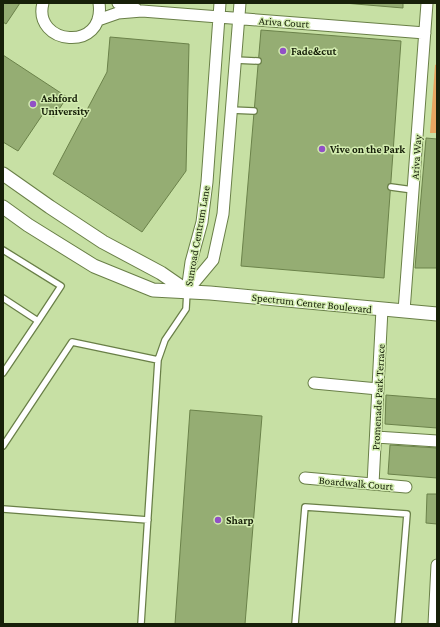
<svg xmlns="http://www.w3.org/2000/svg" width="440" height="627" font-family="'Crimson Pro',serif">
	<style>
		.green { fill: #e7a661 }
		.building { fill: #95ad73; stroke: #6b824a }
		.lines { fill: none; stroke-linecap: round; stroke-linejoin: round }
		.service-casing { stroke: #697f47; stroke-width: 8 }
		.minor-casing { stroke: #697f47; stroke-width: 13 }
		.tertiary-casing { stroke: #697f47; stroke-width: 15 }
		.service { stroke: #fff; stroke-width: 5.5 }
		.minor { stroke: #fff; stroke-width: 11 }
		.tertiary { stroke: #fff; stroke-width: 13 }
		.poi-dot { fill: #9151c6; stroke: #d4edb1; stroke-width: 1.5 }
		.labels { text-anchor: middle; dominant-baseline: central; stroke-width: 3; stroke-linejoin: round; paint-order: stroke }
		.street-label { font-size: 11px; fill: #172009; stroke: #d4edb1 }
		.poi-label { font-size: 11px; font-weight: bold; fill: #172009; stroke: #d4edb1; text-anchor: start }
	</style>
	<rect width="100%" height="100%" fill="#c7e0a4"/>
	<path class="green" d="M437,64v69h-7l5,-68z"/>
	<path class="building" d="M3,3h17l-14,21 -3,-2z
		M344,3h59v5z
		M261,30l140,11 -17,237 -143,-12z
		M110,37l79,7 -3,127 -44,61 -89,-58 54,-102z
		M3,55l64,42 -13,20 -9,-6 -27,40 -15,-9z
		M426,138l11,1v129h-22z
		M386,395l51,4v29l-52,-4z
		M190,410l72,6 -17,208h-70z
		M390,445l47,3v30l-49,-4z
		M427,494h10v30l-11,-1z"/>
	<g class="lines">
		<defs>
			<path id="service" d="M235,60l23,1
				M231,110l23,1
				M391,187l22,3
				M3,250l58,36 -23,35
				M3,298l35,23 -35,52
				M3,446l69,-104 86,18
				M3,509l145,11
				M141,624l17,-264 7,-20 21,-31 1,-18
				M295,624l10,-117 102,7 -9,110"/>
			<path id="minor" d="M43,3c-11,42 63,50 56,0
				M118,3l18,6
				M98,20l20,-7 24,-2 283,22
				M187,291l26,-31 10,-46 17,-211
				M187,291l4,-29 11,-40 5,-40 13,-179
				M404,311l23,-308
				M314,383l64,6
				M376,437l61,4
				M305,478l101,9
				M373,484l9,-175
				M434,624l3,-59"/>
			<path id="tertiary" d="M3,174l47,33 53,35 58,31 26,18
				M3,207l25,18 66,41 59,24 57,3 227,21"/>
		</defs>
		<use href="#service" class="service-casing"/>
		<use href="#minor" class="minor-casing"/>
		<use href="#tertiary" class="tertiary-casing"/>
		<use href="#service" class="service"/>
		<use href="#minor" class="minor"/>
		<use href="#tertiary" class="tertiary"/>
	</g>
	<g class="poi-dot">
		<circle cx="283" cy="51" r="4"/>
		<circle cx="33" cy="104" r="4"/>
		<circle cx="322" cy="149" r="4"/>
		<circle cx="218" cy="520" r="4"/>
	</g>
	<g class="labels">
		<g class="street-label">
			<text transform="translate(284 22) rotate(4)">Ariva Court</text>
			<text transform="translate(416 157) rotate(-86)">Ariva Way</text>
			<text transform="translate(197 236) rotate(-80)">Sunroad Centrum Lane</text>
			<text transform="translate(312 303) rotate(6)">Spectrum Center Boulevard</text>
			<text transform="translate(378 397) rotate(-87)">Promenade Park Terrace</text>
			<text transform="translate(356 483) rotate(5)">Boardwalk Court</text>
		</g>
		<g class="poi-label">
			<text x="291" y="51">Fade&amp;cut</text>
			<text x="41" y="98">Ashford<tspan x="41" dy="13">University</tspan></text>
			<text x="330" y="149">Vive on the Park</text>
			<text x="226" y="520">Sharp</text>
		</g>
	</g>
	<rect width="440" height="627" fill="none" stroke="#172009" stroke-width="8"/>
</svg>
